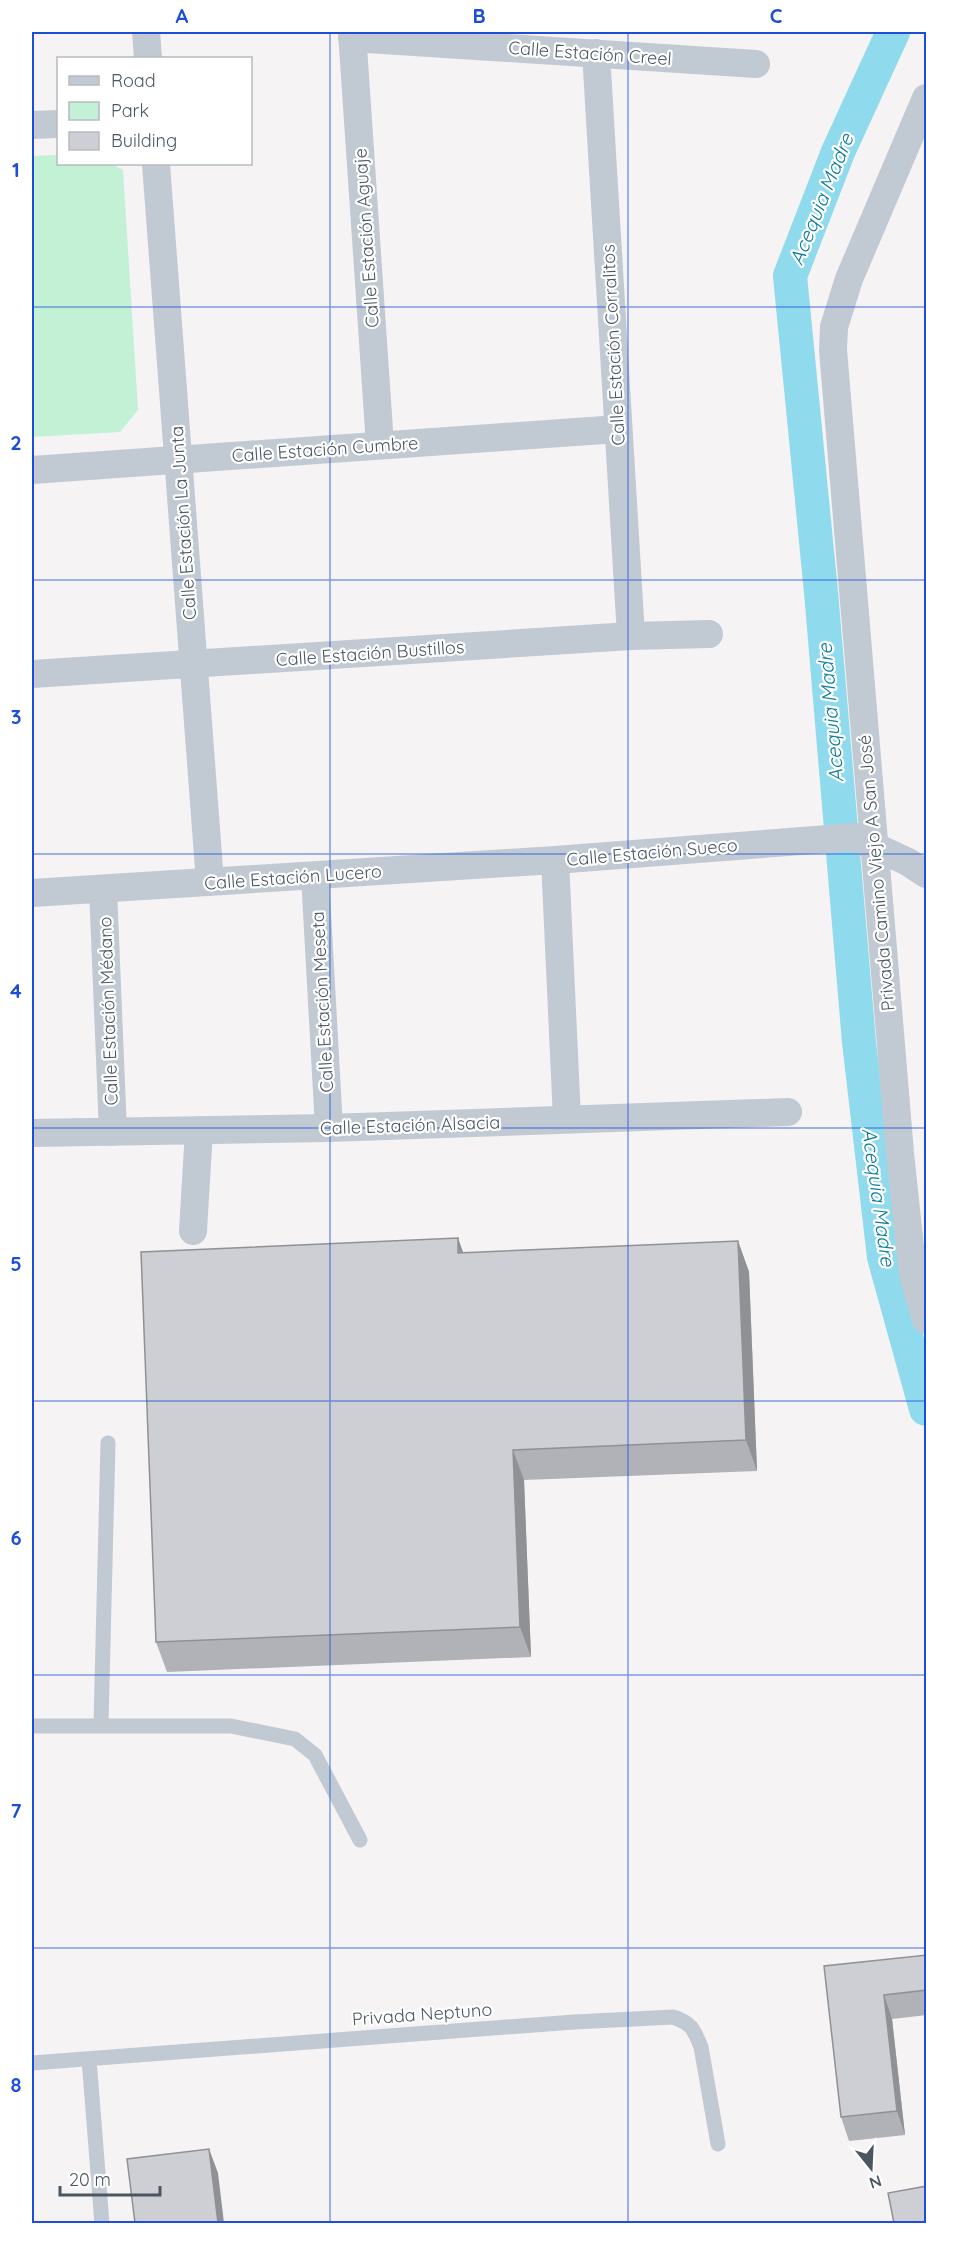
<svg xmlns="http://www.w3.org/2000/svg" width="958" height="2255" font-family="Quicksand,sans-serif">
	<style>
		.green { fill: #c3f1d5 }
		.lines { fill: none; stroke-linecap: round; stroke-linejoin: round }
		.canal { stroke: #90daee; stroke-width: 34 }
		.lane { stroke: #c1cad2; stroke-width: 15 }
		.street { stroke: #c1cad2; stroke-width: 28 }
		.wall { fill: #b0b2b7 }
		.shaded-wall { fill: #909195 }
		.building { fill: #cdcfd5; stroke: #909195; stroke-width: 1.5 }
		.grid { fill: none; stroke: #1d4ed8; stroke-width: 1.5; stroke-opacity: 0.55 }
		.labels { text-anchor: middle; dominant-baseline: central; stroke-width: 4.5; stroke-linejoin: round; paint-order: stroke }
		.street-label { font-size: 18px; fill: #4a5661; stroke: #fff }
		.water-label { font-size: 20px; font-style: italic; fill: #0c7c9b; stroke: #fff }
		.neatline { fill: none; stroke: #1d4ed8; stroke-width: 2 }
		.grid-label { font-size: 20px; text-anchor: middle; font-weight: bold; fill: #1d4ed8 }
	</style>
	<rect width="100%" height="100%" fill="#f5f3f3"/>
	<path class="green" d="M58,155v9h54l11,6 15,240 -18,22 -88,5v-281z"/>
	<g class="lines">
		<path class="canal" d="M893,32l-55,120 -48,124 31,316 38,450 25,215 42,152"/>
		<path class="lane" d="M101,1724l7,-281
			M32,1726h199l64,13 20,16 45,85
			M89,2059l13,165
			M32,2063l542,-41 99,-5c19,6 21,13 28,30l17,97"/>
		<path class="street" d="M146,32l2,26
			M352,32l28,413
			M352,38l404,26
			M596,53l35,583
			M926,98l-77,181 -15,48 -1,23 67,803 13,122 13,45
			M32,125l26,-1
			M156,164l54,718
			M32,470l586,-41
			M32,674l599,-38 78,-2
			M555,860l12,259
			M315,876l14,252
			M103,889l10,243
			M32,893l523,-33 299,-23 54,25 18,12
			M32,1133l297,-5 459,-16
			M193,1231l6,-101"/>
	</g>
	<path class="wall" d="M458,1238l5,15 275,-12 11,31 8,199 -233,9 7,177 -364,15 -11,-30z
		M927,1955v60l-35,4 13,116 -56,6 -8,-24 -17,-151z"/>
	<path class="shaded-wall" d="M458,1238l11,31 -11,-16z
		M738,1241l11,31 8,199 -11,-31z
		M513,1450l11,30 7,177 -11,-30z
		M884,1995l8,24 13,116 -8,-24z
		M209,2149l9,24 6,50h-6z"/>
	<path class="building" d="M458,1238v15l280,-12 8,199 -233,10 7,177 -364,15 -15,-390z
		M927,1955v35l-43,5 13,116 -56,6 -17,-151z
		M209,2149l9,74h-83l-8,-64z
		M927,2186v37h-33l-6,-30z"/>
	<path class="grid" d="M330,32v2192M628,32v2192M32,307h894M32,580h894M32,854h894M32,1128h894M32,1401h894M32,1675h894M32,1948h894"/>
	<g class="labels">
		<g class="street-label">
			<text transform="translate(590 53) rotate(4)">Calle Estación Creel</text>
			<text transform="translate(366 238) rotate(-94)">Calle Estación Aguaje</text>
			<text transform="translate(613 345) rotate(-93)">Calle Estación Corralitos</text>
			<text transform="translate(325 449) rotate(-4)">Calle Estación Cumbre</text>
			<text transform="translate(183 523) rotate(-94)">Calle Estación La Junta</text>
			<text transform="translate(370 653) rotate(-4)">Calle Estación Bustillos</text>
			<text transform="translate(652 852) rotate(-5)">Calle Estación Sueco</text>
			<text transform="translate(876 873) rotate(-95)">Privada Camino Viejo A San José</text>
			<text transform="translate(293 877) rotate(-4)">Calle Estación Lucero</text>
			<text transform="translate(322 1002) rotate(-93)">Calle Estación Meseta</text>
			<text transform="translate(108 1011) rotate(-92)">Calle Estación Médano</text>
			<text transform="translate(410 1125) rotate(-2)">Calle Estación Alsacia</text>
			<text transform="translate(422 2014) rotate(-4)">Privada Neptuno</text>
		</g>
		<g class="water-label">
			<text transform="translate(821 199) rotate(-68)">Acequia Madre</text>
			<text transform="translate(830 713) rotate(-95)">Acequia Madre</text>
			<text transform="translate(879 1197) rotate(82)">Acequia Madre</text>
		</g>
	</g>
	<rect width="958" height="2255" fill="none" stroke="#ffffff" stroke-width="66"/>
	<rect x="57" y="57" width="195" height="108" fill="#ffffff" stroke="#b7bbc0" stroke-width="1.5"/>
	<rect x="69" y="76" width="30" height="9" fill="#c1cad2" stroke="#b7bbc0" stroke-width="1.5"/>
	<text x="111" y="87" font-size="18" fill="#4a5661">Road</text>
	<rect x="69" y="102" width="30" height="18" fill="#c3f1d5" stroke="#b7bbc0" stroke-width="1.5"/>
	<text x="111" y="117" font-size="18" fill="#4a5661">Park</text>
	<rect x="69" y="132" width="30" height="18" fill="#cdcfd5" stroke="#b7bbc0" stroke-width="1.5"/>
	<text x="111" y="147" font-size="18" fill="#4a5661">Building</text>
	<g transform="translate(871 2168) rotate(162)" stroke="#ffffff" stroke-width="4.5" paint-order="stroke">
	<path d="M0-4.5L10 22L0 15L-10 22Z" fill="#4a5661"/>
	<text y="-9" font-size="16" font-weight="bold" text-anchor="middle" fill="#4a5661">N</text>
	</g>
	<path d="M60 2186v9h100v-9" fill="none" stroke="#4a5661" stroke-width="3"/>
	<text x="69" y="2186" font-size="18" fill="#4a5661" stroke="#ffffff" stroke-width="4.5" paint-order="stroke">20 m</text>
	<rect x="33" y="33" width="892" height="2189" class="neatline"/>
	<g class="grid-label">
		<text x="182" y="23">A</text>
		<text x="479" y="23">B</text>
		<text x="776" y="23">C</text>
		<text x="16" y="177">1</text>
		<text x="16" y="450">2</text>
		<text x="16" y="724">3</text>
		<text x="16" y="998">4</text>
		<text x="16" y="1271">5</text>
		<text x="16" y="1545">6</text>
		<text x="16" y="1818">7</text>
		<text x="16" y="2092">8</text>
	</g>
</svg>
